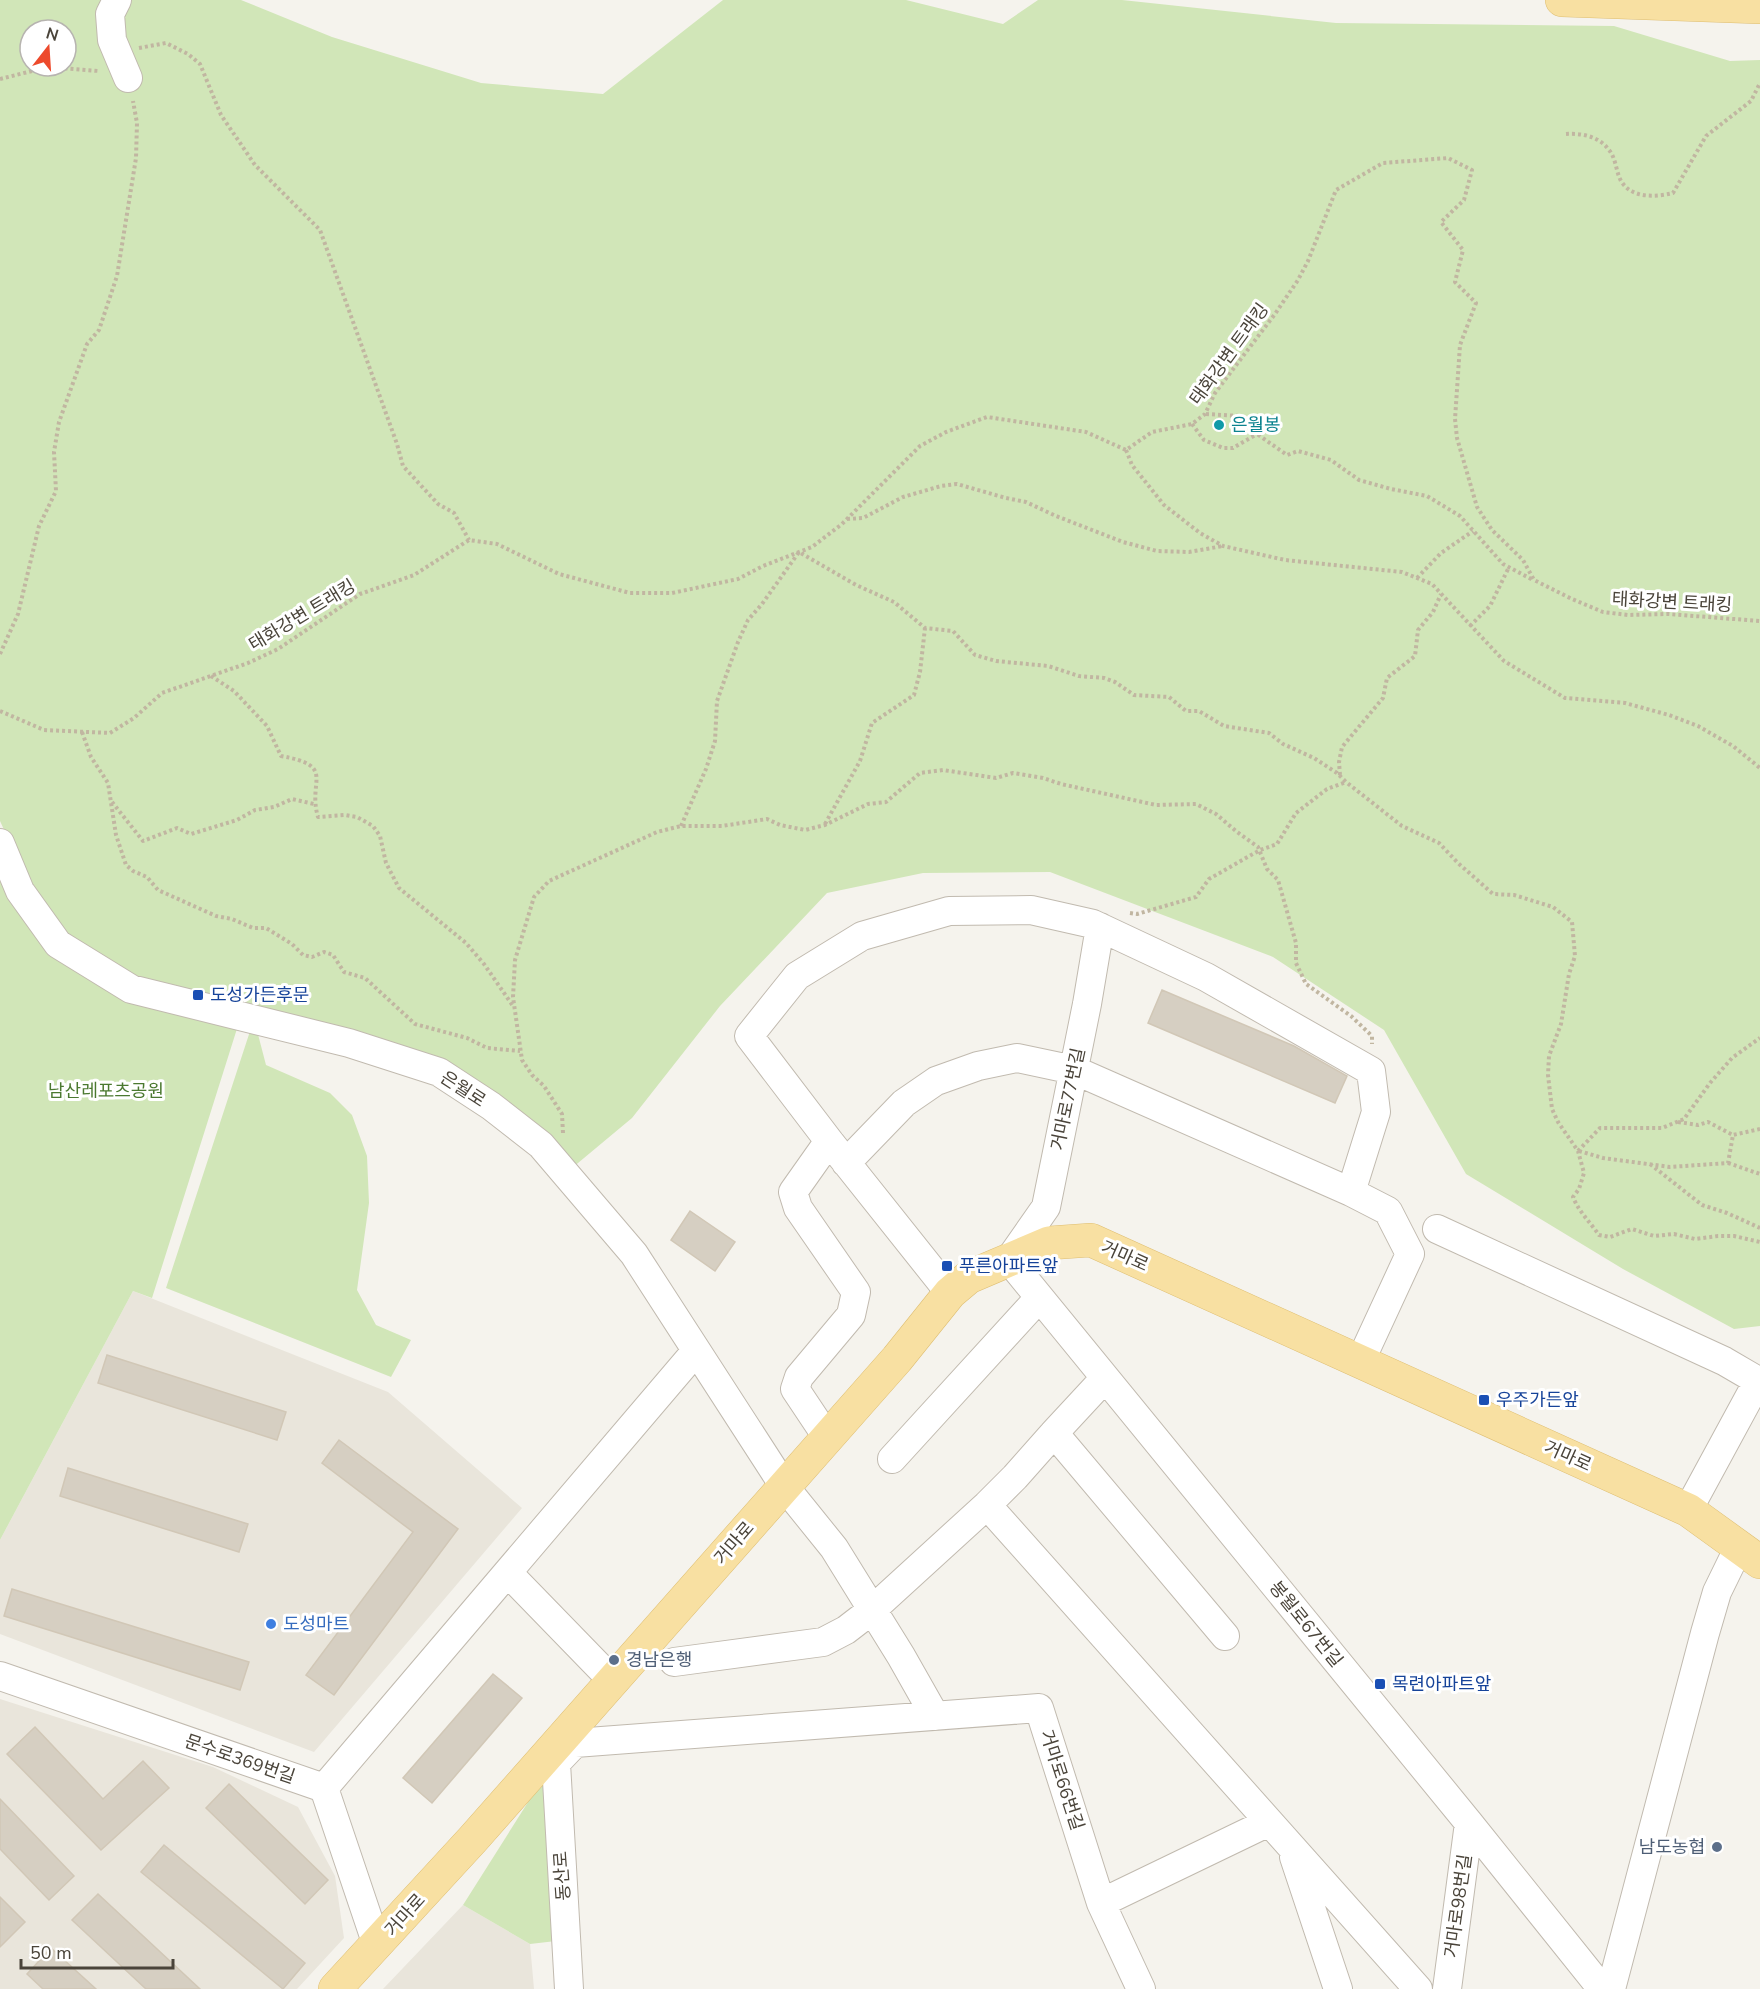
<svg xmlns="http://www.w3.org/2000/svg" width="1760" height="1989" font-family="'Nunito Sans','Noto Sans KR',sans-serif">
	<style>
		.residential { fill: #e9e5db }
		.green { fill: #d1e6b8; fill-rule: evenodd }
		.building { fill: #d6cfc2; stroke: #d1c7b6; stroke-width: 1.5 }
		.lines { fill: none; stroke-linecap: round; stroke-linejoin: round }
		.minor-casing { stroke: #c1baaf; stroke-width: 30 }
		.major-casing { stroke: #debe72; stroke-width: 34 }
		.path { stroke: #c1b6a1; stroke-width: 4; stroke-dasharray: 3 3; stroke-linecap: butt }
		.minor { stroke: #fff; stroke-width: 28 }
		.major { stroke: #f8e0a2; stroke-width: 33 }
		.culture-dot { fill: #0f9aa8; stroke: #fff; stroke-width: 2 }
		.transit-dot { fill: #1a4fb4; stroke: #fff; stroke-width: 2 }
		.shop-dot { fill: #3f7fe0; stroke: #fff; stroke-width: 2 }
		.service-dot { fill: #5c6f8a; stroke: #fff; stroke-width: 2 }
		.labels { text-anchor: middle; dominant-baseline: central; stroke-width: 6; stroke-linejoin: round; paint-order: stroke }
		.street-label { font-size: 18px; fill: #4a443a; stroke: #fff }
		.culture-label { font-size: 18px; fill: #0d838f; stroke: #fff; text-anchor: start }
		.transit-label { font-size: 18px; fill: #164399; stroke: #fff; text-anchor: start }
		.park-label { font-size: 18px; fill: #4b7930; stroke: #fff }
		.shop-label { font-size: 18px; fill: #366cbe; stroke: #fff; text-anchor: start }
		.service-label { font-size: 18px; fill: #4e5e75; stroke: #fff; text-anchor: start }
	</style>
	<rect width="100%" height="100%" fill="#f5f3ed"/>
	<path class="residential" d="M133,1291l255,101 134,116 -208,244 -314,-118v-94z
		M0,1699l213,68 85,40 37,69 9,62 -47,51h-297z
		M463,1905l67,39 4,45h-151z"/>
	<path class="green" d="M0,0h241l91,37 149,46 122,11 120,-94h183l97,24 35,-24h84l214,23 278,3 116,35 30,-1v1266l-26,3 -111,-60 -157,-95 -82,-144 -111,-73 -223,-85 -127,1 -96,20 -107,113 -88,112 -66,55 -123,-113 -245,-65 -59,-12 -73,-35 65,41 110,27 -89,282 -19,-7 -133,249v-693l20,44 35,48 -55,-118zM30,30h36v36h-36z
		M254,1019l12,46 64,28 22,22 15,41 2,47 -12,87 19,35 35,15 -20,37 -225,-89z
		M549,1769l7,172 -26,3 -67,-39z"/>
	<path class="building" d="M1162,990l132,56 53,30 -12,27 -187,-80z
		M690,1211l45,31 -20,29 -44,-31z
		M107,1355l179,57 -9,28 -179,-57z
		M339,1440l119,89 -124,166 -28,-20 107,-143 -91,-69z
		M68,1468l180,56 -9,28 -179,-56z
		M12,1589l237,73 -9,28 -236,-74z
		M493,1674l29,24 -90,105 -29,-25z
		M35,1727l68,72 40,-38 26,27 -68,62 -94,-96z
		M229,1784l99,96 -23,24 -99,-96z
		M0,1799l74,77 -25,24 -49,-51z
		M164,1845l141,118 -22,26 -142,-117z
		M98,1894l102,95h-54l-74,-69z
		M0,1897l25,25 -25,25z
		M51,1948l45,41h-53l-16,-15z"/>
	<g class="lines">
		<defs>
			<path id="minor" d="M117,0l-7,14 2,26 16,38
				M0,843l20,48 38,53 73,45 218,54 90,29 52,34 50,39 93,109 150,232 50,62 67,108 34,60
				M1100,927l-13,77 -41,203 -37,53 460,563 133,166
				M846,1163l58,-60 32,-22 42,-15 39,-8 57,12 277,122
				M1437,1229l287,132 36,21
				M950,1293l-121,-152 -80,-105 48,-60 65,-40 87,-25 82,-1 62,14 113,53 165,94 5,41 -25,80 37,19 22,43 -50,108
				M1054,1433l171,203
				M827,1437l-32,-48 4,-12 52,-62 5,-23 -58,-84 -5,-16 36,-51
				M892,1459l147,-161
				M987,1505l431,484
				M1688,1510l70,-129
				M508,1573l105,108
				M674,1662l149,-20 23,-12 26,-20 115,-105 28,-28 39,-44 51,-55
				M0,1676l324,112 53,157
				M324,1788l372,-437
				M1294,1857l44,132
				M1101,1903l168,-81
				M569,1989l-13,-226 19,-20 464,-35 62,195 40,86
				M1447,1989l22,-166
				M1611,1989l94,-356 12,-41 22,-45"/>
			<path id="major" d="M1562,0l198,7
				M335,1989l138,-150 424,-480 53,-66 19,-16 80,-34 42,-3 597,270 72,52"/>
		</defs>
		<use href="#minor" class="minor-casing"/>
		<use href="#major" class="major-casing"/>
		<path class="path" d="M139,48l27,-5 22,11 12,10 21,51 34,50 65,65 77,214 6,22 35,38 16,9 15,27
			M0,79l48,-12 51,4
			M1566,134c15,-1 33,2 43,16 7,8 7,22 12,31 11,18 35,16 52,12l33,-57 45,-35 9,-18
			M1206,414l34,2 17,18 30,21 11,-4 33,9 28,20 32,9 36,7 33,20 43,48 30,16
			M1192,424l12,16 19,8h10l24,-14
			M1126,450l6,15 32,40 36,28 23,13 62,14 117,12 30,12 72,77 61,37 60,5 44,12 29,11 35,20 27,22
			M847,519l16,-1 40,-21 38,-11 16,-2 49,14 20,4 30,14 67,26 34,9 32,1 34,-6
			M1417,578l24,-25 32,-22
			M1470,626l20,-20 19,-39
			M0,654l18,-40 21,-88 17,-35 -2,-39 5,-30 28,-78 12,-14 18,-54 19,-118 1,-35 -4,-22
			M211,676l23,15 33,35 14,30c56,10 26,24 37,61l27,-2 12,2 16,9 7,10 6,27 13,25 67,55 18,21 29,42
			M0,711l44,19 66,3 24,-15 28,-25 86,-30 30,-14 82,-55 54,-19 55,-35 28,4 62,30 71,19h42l66,-14 25,-13 49,-19 30,-23 78,-78 26,-14 41,-15 99,15 40,18 26,-18 40,-8 13,-10 10,-21 60,-79 23,-34 10,-19 28,-71 47,-27 65,-5 24,12 -8,30 -23,22 22,28 -8,32 21,21 -16,42 -5,74 2,19 20,69 15,23 31,30 11,20 38,19 31,13 25,3 40,-1 92,7
			M82,732l9,25 17,26 8,52 10,30 7,6 14,6 11,13 58,26 16,3 21,9h13l26,16 11,11 9,2 12,-5 9,3 11,17 21,6 50,46 52,14 20,10 33,3
			M1340,775l-1,-13 3,-15 41,-49 4,-20 28,-22 3,-26 15,-18 8,-18
			M112,802l31,39 34,-13 14,6 46,-14 18,-10 19,-3 18,-8 22,5
			M825,824l35,-63 12,-38 42,-28 6,-23 5,-44
			M681,826l25,-57 9,-28 2,-40 21,-59 10,-22 14,-16 37,-52 57,33 38,17 31,26 28,3 22,24 21,6 52,5 31,10 25,2 11,4 19,13 35,2 17,14h13l25,15 45,7 14,11 31,14 23,15 9,9 56,44 37,17 19,20 35,31 21,1 39,12 19,15 3,34 -6,18 -8,50 -12,32 -1,19 4,34 6,13 20,29 6,22 -5,16 -6,8c6,15 17,25 26,38l11,2 22,-8 22,7 20,-2 21,5 23,-3h16l26,6
			M1130,913l7,1 59,-17 13,-18 51,-29 17,-6 19,-31 31,-24 19,-7
			M1678,1122l20,3 10,-3 25,13
			M563,1133l-1,-19 -18,-28 -12,-11 -10,-15 -9,-63 2,-37 19,-63 15,-16 108,-49 24,-6h41l45,-7 13,6 25,5 20,-5 43,-21 18,-2 34,-29 23,-3 53,8 17,-5 30,5 18,6 95,21 40,-1 20,10 21,18 21,15 9,22 11,11 18,63v20l10,21 45,32 21,20v8
			M1578,1151l22,-23h62l22,-9 26,-36 22,-25 28,-20
			M1579,1151l24,7 67,9 58,-4 5,-28 27,-6
			M1728,1163l32,11
			M1650,1164l52,41 25,8 33,15"/>
		<use href="#minor" class="minor"/>
		<use href="#major" class="major"/>
	</g>
	<circle class="culture-dot" cx="1219" cy="425" r="6"/>
	<g class="transit-dot">
		<rect x="192" y="989" width="12" height="12" rx="3"/>
		<rect x="941" y="1260" width="12" height="12" rx="3"/>
		<rect x="1478" y="1394" width="12" height="12" rx="3"/>
		<rect x="1374" y="1678" width="12" height="12" rx="3"/>
	</g>
	<circle class="shop-dot" cx="271" cy="1624" r="6"/>
	<g class="service-dot">
		<circle cx="614" cy="1660" r="6"/>
		<circle cx="1717" cy="1847" r="6"/>
	</g>
	<g class="labels">
		<g class="street-label">
			<text transform="translate(1229 354) rotate(-54)">태화강변 트래킹</text>
			<text transform="translate(1672 602) rotate(3)">태화강변 트래킹</text>
			<text transform="translate(302 615) rotate(-31)">태화강변 트래킹</text>
			<text transform="translate(463 1089) rotate(33)">은월로</text>
			<text transform="translate(1068 1099) rotate(-78)">거마로77번길</text>
			<text transform="translate(1125 1256) rotate(24)">거마로</text>
			<text transform="translate(1568 1456) rotate(24)">거마로</text>
			<text transform="translate(734 1543) rotate(-49)">거마로</text>
			<text transform="translate(1306 1624) rotate(51)">봉월로67번길</text>
			<text transform="translate(240 1759) rotate(19)">문수로369번길</text>
			<text transform="translate(1062 1780) rotate(72)">거마로66번길</text>
			<text transform="translate(562 1876) rotate(-94)">동산로</text>
			<text transform="translate(1458 1906) rotate(-82)">거마로98번길</text>
			<text transform="translate(405 1915) rotate(-48)">거마로</text>
		</g>
		<g class="culture-label">
			<text x="1231" y="425">은월봉</text>
		</g>
		<g class="transit-label">
			<text x="210" y="995">도성가든후문</text>
			<text x="959" y="1266">푸른아파트앞</text>
			<text x="1496" y="1400">우주가든앞</text>
			<text x="1392" y="1684">목련아파트앞</text>
		</g>
		<g class="park-label">
			<text x="106" y="1091">남산레포츠공원</text>
		</g>
		<g class="shop-label">
			<text x="283" y="1624">도성마트</text>
		</g>
		<g class="service-label">
			<text x="626" y="1660">경남은행</text>
			<text x="1705" y="1847" text-anchor="end">남도농협</text>
		</g>
	</g>
	<g transform="translate(48 48) rotate(17)"><circle r="28" fill="#ffffff" stroke="#b7b4b0" stroke-width="1.5"/>
	<path d="M0-4.5L10 22L0 15L-10 22Z" fill="#ed4a2c"/>
	<text y="-9" font-size="16" font-weight="bold" text-anchor="middle" fill="#4a443a">N</text>
	</g>
	<path d="M21 1959v9h152v-9" fill="none" stroke="#4a443a" stroke-width="3"/>
	<text x="30" y="1959" font-size="18" fill="#4a443a" stroke="#ffffff" stroke-width="4.5" paint-order="stroke">50 m</text>
</svg>
